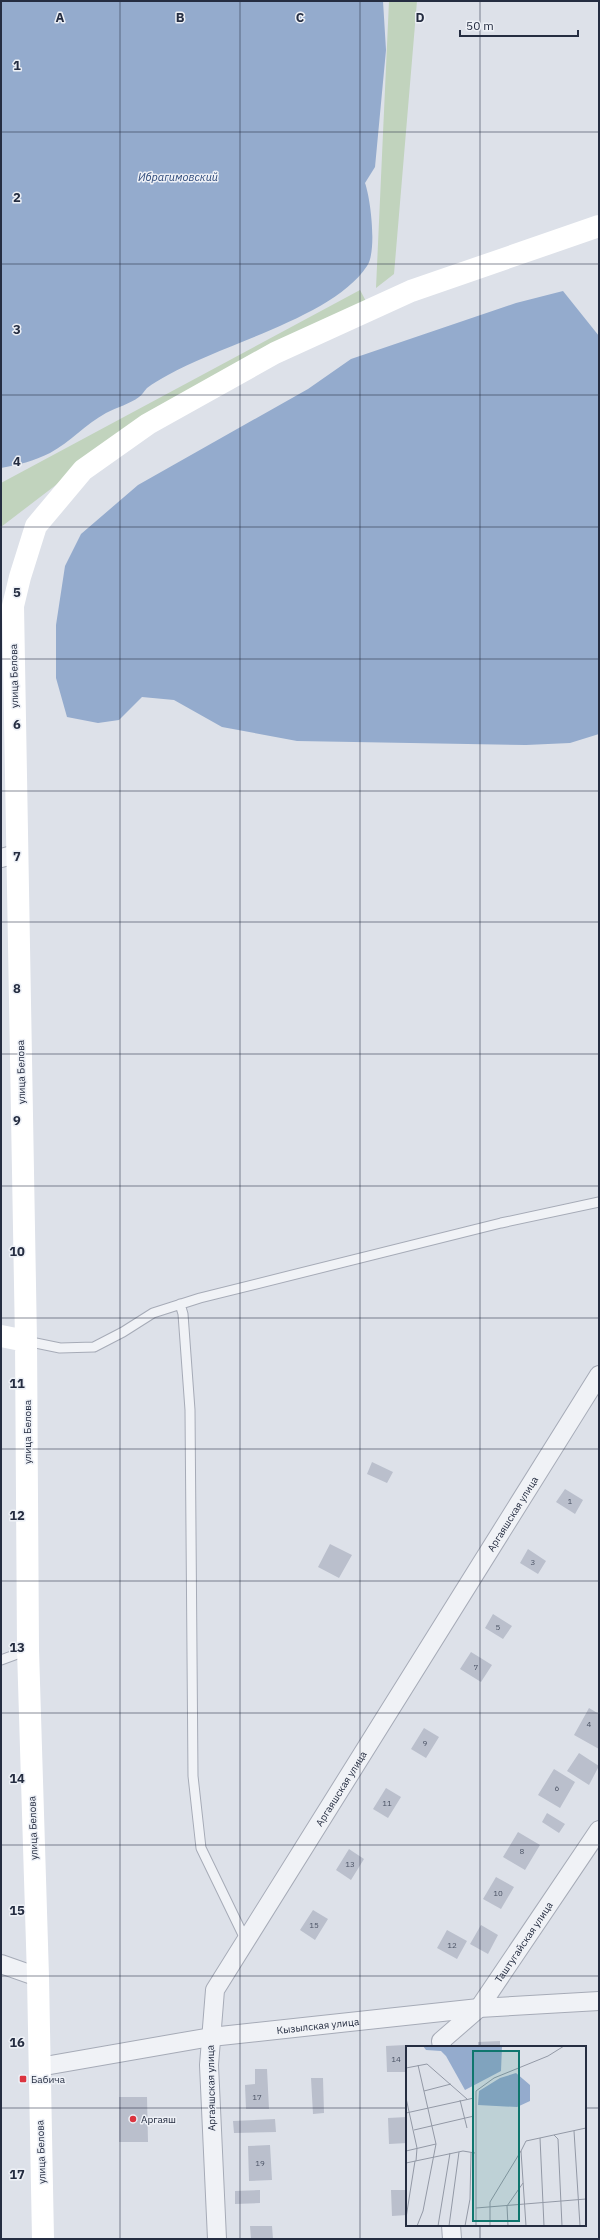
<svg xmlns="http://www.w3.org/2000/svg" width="600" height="2240" font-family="'IBM Plex Sans',sans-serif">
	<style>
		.green { fill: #c1d3bd }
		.water { fill: #94abcd }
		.building { fill: #babfcc }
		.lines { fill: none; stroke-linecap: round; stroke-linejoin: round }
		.lane-casing { stroke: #a6abb7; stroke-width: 11 }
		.street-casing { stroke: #a6abb7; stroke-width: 20 }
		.lane { stroke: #f0f2f6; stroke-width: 9 }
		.street { stroke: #f0f2f6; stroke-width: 18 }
		.secondary { stroke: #fff; stroke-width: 22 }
		.grid { fill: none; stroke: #252d41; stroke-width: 1; stroke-opacity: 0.55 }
		.poi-dot { fill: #db343f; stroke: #edf0f6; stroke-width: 1.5 }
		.labels { text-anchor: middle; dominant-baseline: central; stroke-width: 3; stroke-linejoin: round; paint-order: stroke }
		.number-label { font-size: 8px; fill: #4a5264 }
		.street-label { font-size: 10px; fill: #252d41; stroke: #edf0f6 }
		.poi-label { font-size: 10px; fill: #252d41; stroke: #edf0f6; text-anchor: start }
		.water-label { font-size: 11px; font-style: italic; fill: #2b4778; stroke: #edf0f6 }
		.inset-road { fill: none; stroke: #9399a6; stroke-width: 1 }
		.view { fill: #0f766e; fill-opacity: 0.15; stroke: #0f766e; stroke-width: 2 }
		.inset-edge { fill: none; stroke: #252d41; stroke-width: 2 }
		.grid-label { font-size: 13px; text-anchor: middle; font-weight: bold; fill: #252d41; stroke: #edf0f6; stroke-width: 3; stroke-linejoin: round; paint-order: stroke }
	</style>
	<rect width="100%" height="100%" fill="#dde1e9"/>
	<path class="green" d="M389,1h28l-23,273 -18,14z
		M360,290l8,15 -299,170 -68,52v-44z"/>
	<path class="water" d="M1,1h382l3,49 -11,117 -10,16c6,17 12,69 2,83 -33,51 -145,78 -199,109 -7,4 -15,8 -21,13 -3,3 -5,7 -8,9 -9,7 -22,10 -33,16 -20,11 -36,29 -56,40 -16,8 -32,12 -49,15z
		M563,291l36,45v398l-29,9 -44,2 -229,-4 -75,-14 -48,-27 -32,-3 -23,23 -21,3 -31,-6 -11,-39v-53l9,-59 16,-32 57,-49 170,-96 43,-30 165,-56z"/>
	<path class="building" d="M372,1462l21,10 -6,11 -20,-9z
		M565,1489l18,11 -8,14 -19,-12z
		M330,1544l22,11 -13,23 -21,-11z
		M528,1549l18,12 -8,13 -18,-11z
		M493,1614l19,12 -9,13 -18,-11z
		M471,1652l21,13 -11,17 -21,-13z
		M589,1708l10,6v35l-25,-14z
		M424,1728l15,9 -13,21 -15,-9z
		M579,1753l20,13 -10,19 -22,-14z
		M554,1769l21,13 -15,26 -22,-13z
		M386,1788l15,9 -13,21 -15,-9z
		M547,1813l18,11 -6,9 -17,-11z
		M518,1832l22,13 -15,25 -22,-13z
		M349,1849l15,10 -13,21 -15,-10z
		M496,1877l18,10 -13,22 -18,-10z
		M313,1910l15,9 -13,21 -15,-10z
		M481,1925l17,10 -10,19 -18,-10z
		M447,1930l20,11 -10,18 -20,-11z
		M500,2041v6h-22v-5z
		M405,2045l1,27h-19l-1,-26z
		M255,2069h12l2,40h-23l-1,-24 10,-1z
		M311,2078h12l1,35 -11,1z
		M119,2097h28l1,45h-29z
		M407,2117v26l-18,1 -1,-26z
		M275,2119l1,13 -42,1 -1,-12z
		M270,2145l2,35 -23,1 -1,-35z
		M260,2190v13l-25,1v-13z
		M391,2190h16v25l-15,1z
		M250,2226h22l1,13h-22z"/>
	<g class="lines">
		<defs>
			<path id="lane" d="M180,1304l3,10 7,96 3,366 8,72 45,93
				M26,1341l34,7 34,-1 29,-15 30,-19 47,-15 301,-75 98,-21
				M1,1660l27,-10"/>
			<g id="street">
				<path d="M1,858l15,-4"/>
				<path d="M1,1964l37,13"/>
				<path id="s1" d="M442,2047l-1,-6 38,-33 120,-178"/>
				<path id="s2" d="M39,2067l172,-30 268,-29 120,-7"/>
				<path d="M451,2225l1,14"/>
				<path id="s3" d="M217,2239l-8,-174 6,-75 384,-615"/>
			</g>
		</defs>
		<use href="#lane" class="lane-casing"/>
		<use href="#street" class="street-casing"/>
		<use href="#lane" class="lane"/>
		<use href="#street" class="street"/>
		<path class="secondary" d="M1,1336l25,5
			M43,2239l-5,-262 -10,-327 -2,-309 -13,-735 7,-29 16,-51 47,-56 65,-46 127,-71 136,-62 188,-65"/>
	</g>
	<path class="grid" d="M120,1v2238M240,1v2238M360,1v2238M480,1v2046M1,132h598M1,264h598M1,395h598M1,527h598M1,659h598M1,791h598M1,922h598M1,1054h598M1,1186h598M1,1318h598M1,1449h598M1,1581h598M1,1713h598M1,1845h598M1,1976h598M1,2108h406M585,2108h14M480,2225v14"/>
	<g class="poi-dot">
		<rect x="19" y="2075" width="8" height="8" rx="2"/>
		<circle cx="133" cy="2119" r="4"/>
	</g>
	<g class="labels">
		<g class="number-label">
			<text x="570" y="1501">1</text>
			<text x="533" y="1562">3</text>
			<text x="498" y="1627">5</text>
			<text x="476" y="1667">7</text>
			<text x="589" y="1724">4</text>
			<text x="425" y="1743">9</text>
			<text x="557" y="1788">6</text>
			<text x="387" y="1803">11</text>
			<text x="522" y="1851">8</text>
			<text x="350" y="1864">13</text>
			<text x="498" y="1893">10</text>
			<text x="314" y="1925">15</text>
			<text x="452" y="1945">12</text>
			<text x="396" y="2059">14</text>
			<text x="257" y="2097">17</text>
			<text x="260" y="2163">19</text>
		</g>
		<g class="street-label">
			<text transform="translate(14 676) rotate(-91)">улица Белова</text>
			<text transform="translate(21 1072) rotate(-91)">улица Белова</text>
			<text transform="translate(27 1432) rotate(-90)">улица Белова</text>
			<text stroke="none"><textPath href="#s3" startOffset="811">Аргаяшская улица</textPath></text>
			<text stroke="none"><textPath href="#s3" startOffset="487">Аргаяшская улица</textPath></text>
			<text transform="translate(33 1828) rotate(-92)">улица Белова</text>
			<text stroke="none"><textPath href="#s1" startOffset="136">Таштугайская улица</textPath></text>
			<text stroke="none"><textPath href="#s2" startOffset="282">Кызылская улица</textPath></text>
			<text transform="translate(211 2088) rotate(-91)">Аргаяшская улица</text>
			<text transform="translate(41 2152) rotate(-92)">улица Белова</text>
		</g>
		<g class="poi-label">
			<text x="31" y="2079">Бабича</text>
			<text x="141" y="2119">Аргаяш</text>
		</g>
		<g class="water-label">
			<text x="178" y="177">Ибрагимовский</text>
		</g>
	</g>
	<g transform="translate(406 2046)">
		<rect width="180" height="180" fill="#dde1e9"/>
		<path d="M17,0h79l-1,25 -36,19 -19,-34 -5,-5 -15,-1zM110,27l14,12v16l-13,6 -39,-2 1,-14 21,-13z" fill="#94abcd"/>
		<path class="inset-road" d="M0,22l21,-4 40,35M18,45l27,-7M0,52l11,50 -1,13M54,54l7,28M0,67l68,-15M8,84l60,-14M168,85l6,95M148,89l4,4 4,87M134,92l4,88M0,105l30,-7M0,117l57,-12 12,2M70,162l110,-9M0,172l9,-57M11,180l6,-15 13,-67 -18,-79M32,180l12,-73M43,180l10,-74M59,180l5,-27 1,-47M70,180v-135l18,-13 54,-22 16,-10M84,180v-24l31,-51M102,180l-1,-20 16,-23M120,180l-5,-75 5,-10 60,-13"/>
		<path class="view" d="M67,5h46v170h-46z"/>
		<rect width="180" height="180" class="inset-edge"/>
	</g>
	<g class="grid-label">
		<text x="60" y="22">A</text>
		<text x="180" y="22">B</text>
		<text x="300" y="22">C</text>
		<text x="420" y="22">D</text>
		<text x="17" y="70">1</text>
		<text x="17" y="202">2</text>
		<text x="17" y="334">3</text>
		<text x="17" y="466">4</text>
		<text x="17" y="597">5</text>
		<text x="17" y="729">6</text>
		<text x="17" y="861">7</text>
		<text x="17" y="993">8</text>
		<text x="17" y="1125">9</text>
		<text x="17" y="1256">10</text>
		<text x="17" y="1388">11</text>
		<text x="17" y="1520">12</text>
		<text x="17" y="1652">13</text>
		<text x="17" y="1783">14</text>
		<text x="17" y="1915">15</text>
		<text x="17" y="2047">16</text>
		<text x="17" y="2179">17</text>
	</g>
	<rect width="600" height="2240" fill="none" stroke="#252d41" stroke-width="4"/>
	<path d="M460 30v6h118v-6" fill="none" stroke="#252d41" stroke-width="2"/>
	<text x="466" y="30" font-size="12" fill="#252d41" stroke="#edf0f6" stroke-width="3" paint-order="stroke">50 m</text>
</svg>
